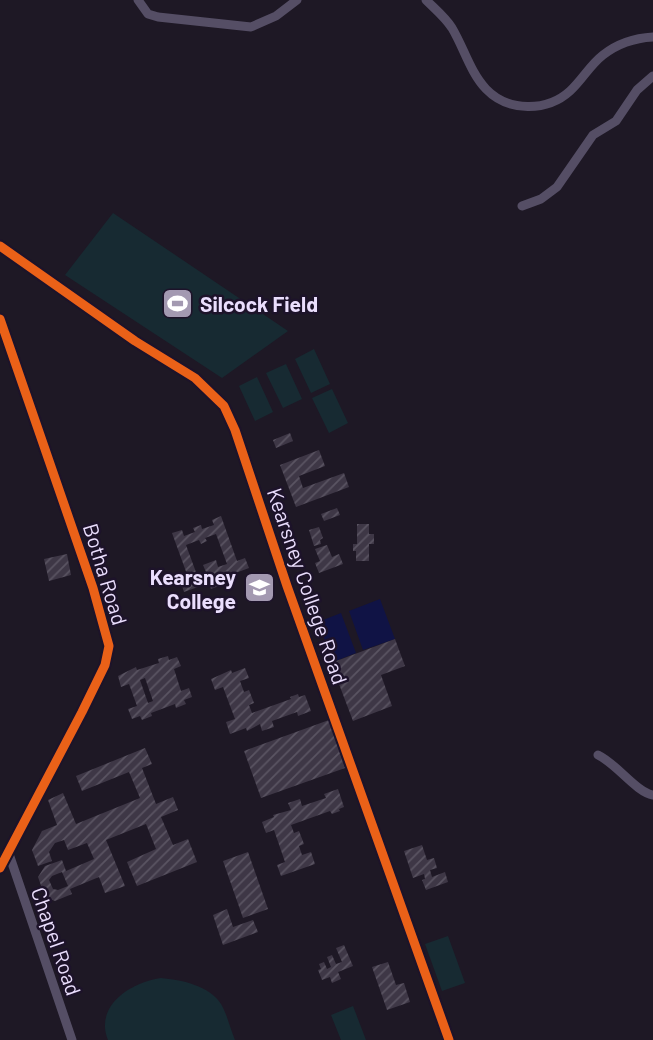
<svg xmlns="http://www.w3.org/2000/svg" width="653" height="1040" font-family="Barlow,sans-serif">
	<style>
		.pitch { fill: #172a32 }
		.water { fill: #101345 }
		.building { fill: url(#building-hatch); fill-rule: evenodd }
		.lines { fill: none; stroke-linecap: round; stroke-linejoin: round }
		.street { stroke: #554e65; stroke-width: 9 }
		.cycleway-casing { stroke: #1d132a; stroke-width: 13 }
		.cycleway { stroke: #ea6118; stroke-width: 9 }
		.labels { text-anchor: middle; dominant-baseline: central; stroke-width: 5; stroke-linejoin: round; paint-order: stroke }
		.poi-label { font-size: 21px; font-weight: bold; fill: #eadefd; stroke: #1d132a; text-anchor: start }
		.street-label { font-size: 21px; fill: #eadefd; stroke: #1d132a }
	</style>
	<defs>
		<pattern id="building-hatch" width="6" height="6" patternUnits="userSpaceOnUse" patternTransform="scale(1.75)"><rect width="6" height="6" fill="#3e3746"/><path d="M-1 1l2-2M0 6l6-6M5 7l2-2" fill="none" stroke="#5a5462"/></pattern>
	</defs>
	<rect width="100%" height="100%" fill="#1e1825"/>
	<path class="pitch" d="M113,213l175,118 -66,47 -157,-103z
		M314,349l16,35 -19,9 -16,-34z
		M286,364l16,35 -19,9 -17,-35z
		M257,377l16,35 -18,9 -16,-35z
		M332,389l16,34 -19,10 -17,-35z
		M448,936l17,47 -23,8 -17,-47z
		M161,978c20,2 48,7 60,26 6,10 9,24 14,36h-127c-14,-34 23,-58 53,-62z
		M353,1006l13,34h-25l-10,-25z"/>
	<path class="water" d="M380,599l15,40 -32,11 -14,-39z
		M341,613l15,40 -23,9 -15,-40z"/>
	<path class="building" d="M290,433l3,8 -17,7 -3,-8z
		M319,450l6,16 -26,10 4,12 41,-15 5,14 -53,20 -16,-42z
		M337,508l3,7 -16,6 -3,-7z
		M221,516l16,45 8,-3 4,10 -27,10 2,6 -13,5 -2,-6 -25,9 -4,-12 8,-3 -16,-44 10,-3 2,6 11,-4 -2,-4 8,-3 1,4 12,-4 -2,-5zM216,534l11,30 -9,3 -2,-7 -13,5 3,7 -9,3 -11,-30 13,-5 2,4 6,-3 -2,-3z
		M357,524h12v10h5v10h-5v17h-13v-10h-3v-7h4z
		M319,527l4,11 -3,2 1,4 -7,2 -5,-16z
		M327,545l5,12 7,-3 4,10 -24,9 -4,-10 5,-2 -5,-12z
		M67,554l4,21 -22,6 -5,-22z
		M395,639l10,27 -24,9 11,31 -39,15 -22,-58z
		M168,656l1,4 8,-3 4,9 -7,3 7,22 8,-3 3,9 -8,3 2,4 -10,4 -1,-4 -24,9 1,3 -10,4 -2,-4 -8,3 -4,-10 9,-3 -8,-22 -8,3 -3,-11 18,-9 1,3 22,-7 -1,-4zM145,678l8,23 -5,2 -8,-23z
		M245,668l4,10 -9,3 4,11 5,-2 5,13 -5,2 3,8 39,-14 -1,-2 8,-3 1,3 6,-2 6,16 -13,5 -1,-4 -25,9 2,6 -12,4 -2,-7 -13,7 -1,-3 -16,6 -4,-12 9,-3 -12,-32 -8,3 -4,-11 20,-9 1,3z
		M329,720l16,48 -84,30 -17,-47z
		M145,748l7,16 -10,4 14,36 17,-7 5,13 -17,7 12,28 15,-6 9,23 -60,24 -10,-24 29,-13 -10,-25 -40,16 19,46 -20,7 -6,-16 -29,12 2,5 -17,7 -10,-4 -7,-20 7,-11 17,-6 4,11 28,-12 -7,-16 -19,7 -4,-10 -9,3 -6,9 3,9 -14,5 -6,-16 10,-19 15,-6 -9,-25 15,-7 13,31 64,-26 -11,-26 -47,19 -6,-15zM62,872l6,14 -10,4 -5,-1 -4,-9 3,-4z
		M338,789l6,18 -5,2 1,2 -8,3 -2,-3 -39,14 3,8 5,-2 5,13 -5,2 3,9 9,-3 4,12 -34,12 -4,-11 8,-3 -11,-32 -8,3 -4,-11 12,-5 -1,-2 18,-5 -3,-7 12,-4 2,7 24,-8 -2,-4z
		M422,845l5,15 7,-2 3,10 -7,2 2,7 13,-5 3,10 -22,8 -4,-10 3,-1 -1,-5 -11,4 -9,-27z
		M248,852l20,57 -25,9 -20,-57z
		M227,909l6,18 20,-7 5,12 -35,13 -10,-30z
		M344,945l9,21 -15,6 3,7 -9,4 -2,-6 -8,3 -4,-10 3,-1 -2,-5 5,-2 3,7 4,-2 -4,-10 5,-2 4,9 6,-2 -6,-14z
		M388,962l8,23 8,-2 6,19 -23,8 -15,-43z"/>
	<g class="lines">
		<path class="street" d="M138,0l10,14 10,3 93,10 25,-11 21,-16
			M426,0c9,9 19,17 26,28 12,20 18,44 34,61 22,23 61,23 84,2 12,-11 20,-26 33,-36 14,-11 32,-17 50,-18
			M522,206l19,-7 16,-12 36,-52 23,-14 21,-31 16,-14
			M0,246l135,95 60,37 29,28 11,24 52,156 162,454
			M0,319l93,269 16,58 -4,19 -23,47 -82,156
			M598,755c19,9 38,37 55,40
			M9,854l63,186"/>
		<defs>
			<path id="cycleway" d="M0,246l135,95 60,37 29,28 11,24 52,156 162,454
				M0,319l93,269 16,58 -4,19 -23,47 -82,156"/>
		</defs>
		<use href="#cycleway" class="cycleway-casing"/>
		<use href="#cycleway" class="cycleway"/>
	</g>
	<defs>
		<symbol id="stadium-square" viewBox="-11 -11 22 22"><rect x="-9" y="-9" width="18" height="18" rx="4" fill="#a399b1" stroke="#1d132a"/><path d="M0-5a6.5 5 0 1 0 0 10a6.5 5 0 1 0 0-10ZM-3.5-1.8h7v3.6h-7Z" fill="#fff"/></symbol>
		<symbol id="school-square" viewBox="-11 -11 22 22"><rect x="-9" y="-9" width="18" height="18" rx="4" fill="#a399b1" stroke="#1d132a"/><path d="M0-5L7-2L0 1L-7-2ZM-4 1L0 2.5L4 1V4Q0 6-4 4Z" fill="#fff"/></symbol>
	</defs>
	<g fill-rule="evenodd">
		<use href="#stadium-square" x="160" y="286" width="35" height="35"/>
		<use href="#school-square" x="242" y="570" width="35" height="35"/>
	</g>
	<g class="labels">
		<g class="poi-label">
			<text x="200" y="303">Silcock Field</text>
			<text x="236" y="576" text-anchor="end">Kearsney<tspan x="236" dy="24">College</tspan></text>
		</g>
		<g class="street-label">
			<text transform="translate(106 574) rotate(73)">Botha Road</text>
			<text transform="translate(308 586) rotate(71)">Kearsney College Road</text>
			<text transform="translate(57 941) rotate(71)">Chapel Road</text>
		</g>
	</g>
</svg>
